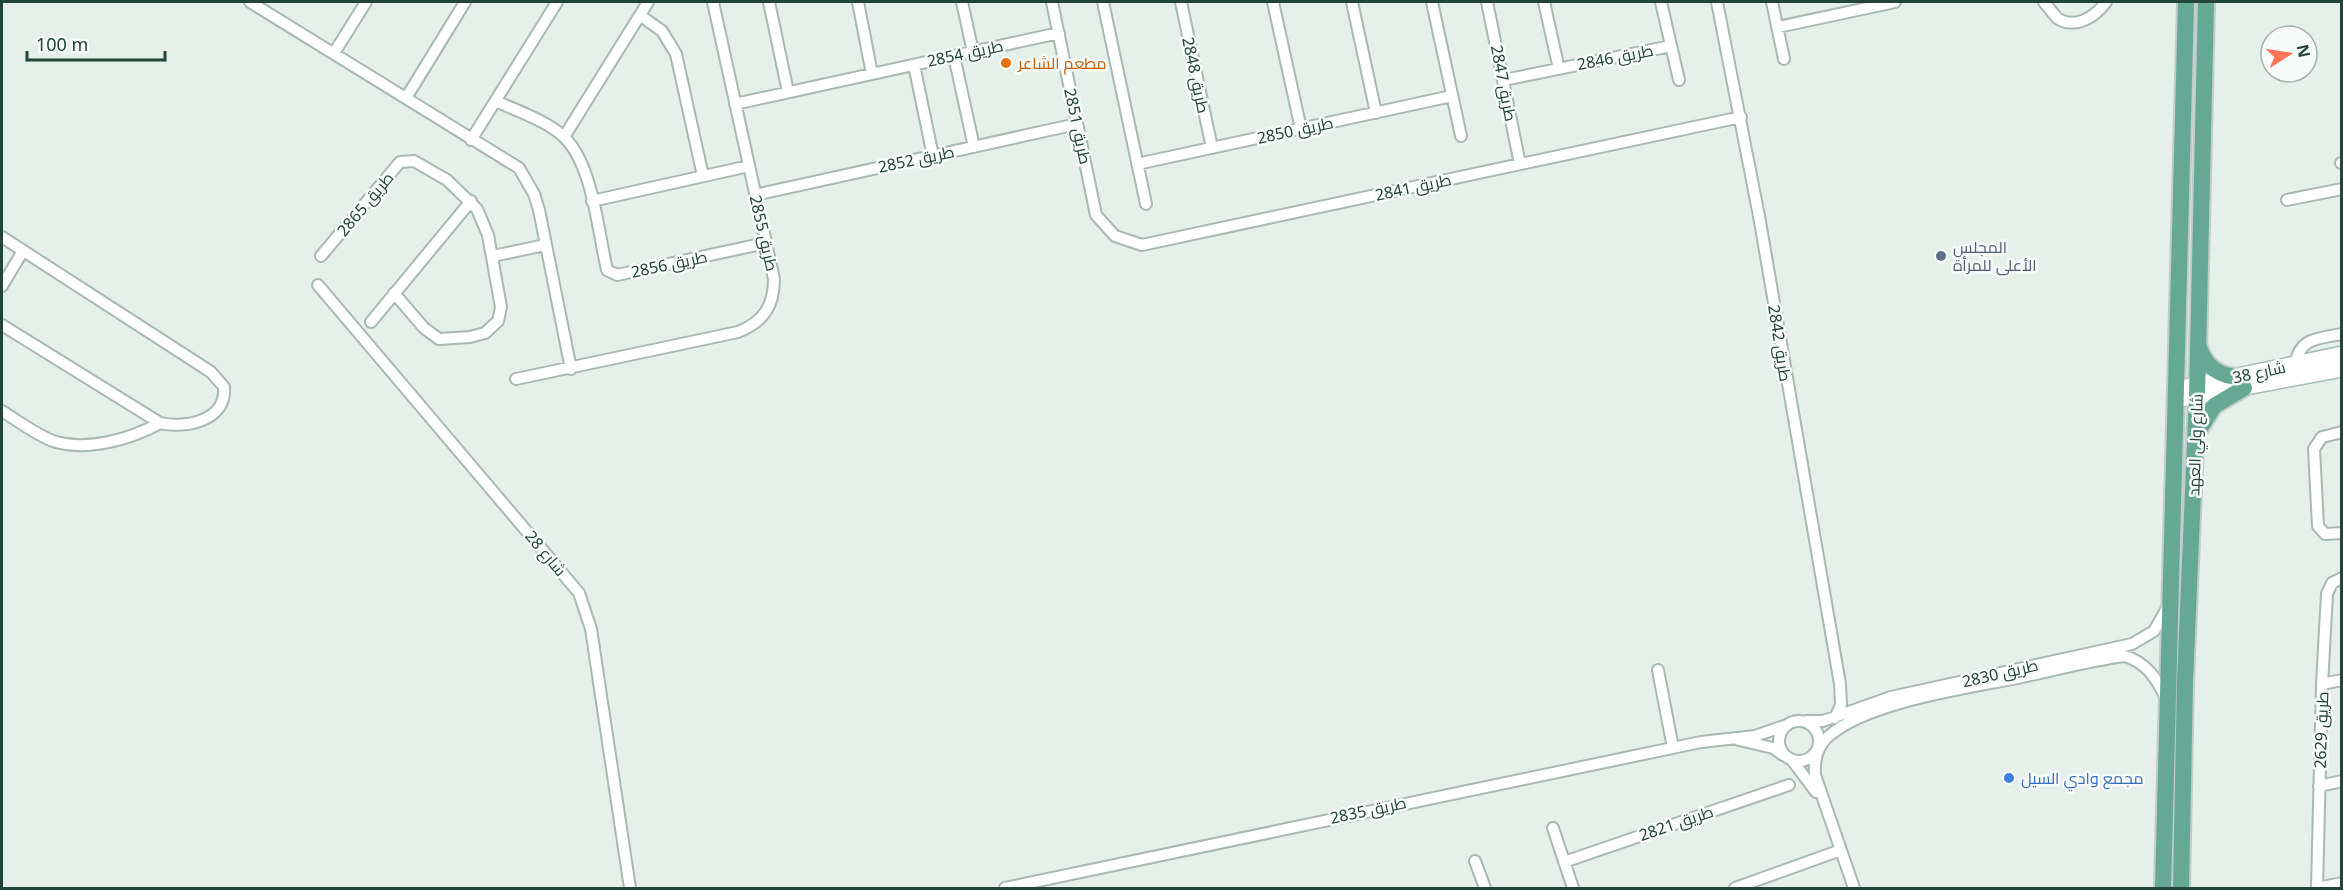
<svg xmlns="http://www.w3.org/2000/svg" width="2343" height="890" font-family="'Noto Sans',Cairo,sans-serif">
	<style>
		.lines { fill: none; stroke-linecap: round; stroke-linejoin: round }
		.street-casing { stroke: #a7b9b1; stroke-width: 14 }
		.secondary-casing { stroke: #a2bdb2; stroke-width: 18 }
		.primary-casing { stroke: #c1cbc8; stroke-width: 20 }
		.street { stroke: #fff; stroke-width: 10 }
		.secondary { stroke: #fff; stroke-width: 15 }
		.primary { stroke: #65a994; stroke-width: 16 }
		.food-dot { fill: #e8710a; stroke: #f6fbf9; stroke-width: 2 }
		.service-dot { fill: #5c6f8a; stroke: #f6fbf9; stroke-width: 2 }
		.shop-dot { fill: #3f7fe0; stroke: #f6fbf9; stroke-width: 2 }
		.labels { text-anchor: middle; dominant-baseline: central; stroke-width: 5; stroke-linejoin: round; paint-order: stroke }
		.street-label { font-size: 16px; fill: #224439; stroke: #f6fbf9 }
		.food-label { font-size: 16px; fill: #c56008; stroke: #f6fbf9; text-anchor: start }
		.service-label { font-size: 16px; fill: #4e5e75; stroke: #f6fbf9; text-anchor: start }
		.shop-label { font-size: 16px; fill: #366cbe; stroke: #f6fbf9; text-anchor: start }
	</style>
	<rect width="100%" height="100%" fill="#e5f0ea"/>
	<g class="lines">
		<defs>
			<path id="street" d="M250,2l269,166 15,26 5,16 32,159
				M769,2l19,90
				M858,2l14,72
				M962,2l11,50
				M1052,2l44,213 19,21 27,9 599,-128
				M1103,2l43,202
				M1181,2l31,146
				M1273,2l28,127
				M1352,2l24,111
				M1432,2l29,134
				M1487,2l33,162
				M1544,2l15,67
				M1661,2l18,78
				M1717,2l42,214 81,468 1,21 -6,13
				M1772,2l12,57
				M2044,2l13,16c18,12 38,-1 49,-16
				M641,16l21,15 14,23 27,122
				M1778,27l117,-25
				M334,53l32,-51
				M954,56l20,91
				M914,65l19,91
				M1504,80l167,-34
				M406,98l59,-96
				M496,101c21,10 52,20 69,37 28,28 33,94 42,132l10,5 149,-32
				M735,104l324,-71
				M564,137l84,-135
				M471,140l86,-138
				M2341,163h1
				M1137,164l315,-68
				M755,195l322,-71
				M2287,200l55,-11
				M592,201l157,-35
				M2,237l209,135 13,15c3,33 -37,42 -64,36l-158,-98
				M321,256l79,-94 14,-1 33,19 30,29 11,26 13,72 -3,14 -13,12 -15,4 -31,2 -15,-11 -30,-35
				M493,256l52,-11
				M318,285l261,308 12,36 39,259
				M2,286l21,-35
				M371,322l100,-121
				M2295,365c5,-28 22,-26 47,-31
				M516,379l222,-47c26,-10 36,-27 36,-53l-61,-277
				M2,411c16,10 33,23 51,30 34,11 78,-2 107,-18
				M2342,432l-20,5 -8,12 4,77 7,8 17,-1
				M1658,670l15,78
				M2322,684l20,-4
				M1779 741a20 20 0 1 1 40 0a20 20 0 1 1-40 0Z
				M1806,721h17l68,-24 241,-53 22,-13 12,-21
				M1739,740l34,8 10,7
				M1792,760l24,32
				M2319,786l23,-5
				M1553,828l20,60
				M1475,861l10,27
				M1564,862l225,-77
				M1005,888l696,-146 54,-6 29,-10
				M1735,888l106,-38
				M1854,888l-39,-113c-1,-16 2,-29 15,-40 40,-34 140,-47 192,-58 34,-7 69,-17 103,-21 22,7 31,22 41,42
				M2317,888l5,-204 5,-90 5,-11 10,-5
				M2317,888l25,-5"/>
			<path id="secondary" d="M2176,389l166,-35
				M2176,400l166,-31"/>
			<path id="primary" d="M2199,347c6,20 22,30 42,30
				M2197,433l17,-27 30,-18
				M2163,888l23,-886
				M2181,888l4,-207 12,-284 9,-395"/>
		</defs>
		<use href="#street" class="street-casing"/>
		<use href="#secondary" class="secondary-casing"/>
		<use href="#primary" class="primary-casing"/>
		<use href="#street" class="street"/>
		<use href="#secondary" class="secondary"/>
		<use href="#primary" class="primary"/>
	</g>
	<circle class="food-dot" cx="1006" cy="63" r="6"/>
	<circle class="service-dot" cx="1941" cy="256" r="6"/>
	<circle class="shop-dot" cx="2009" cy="778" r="6"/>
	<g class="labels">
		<g class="street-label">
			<text transform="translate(965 53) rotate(-12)">طريق 2854</text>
			<text transform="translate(1615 57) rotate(-11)">طريق 2846</text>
			<text transform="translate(1196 75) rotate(78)">طريق 2848</text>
			<text transform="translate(1504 83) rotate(79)">طريق 2847</text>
			<text transform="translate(1078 126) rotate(78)">طريق 2851</text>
			<text transform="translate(1295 130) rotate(-12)">طريق 2850</text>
			<text transform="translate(916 159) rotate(-12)">طريق 2852</text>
			<text transform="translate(1413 187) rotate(-12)">طريق 2841</text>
			<text transform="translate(365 204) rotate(-50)">طريق 2865</text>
			<text transform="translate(764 233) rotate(77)">طريق 2855</text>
			<text transform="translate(669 264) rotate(-12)">طريق 2856</text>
			<text transform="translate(1780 343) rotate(81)">طريق 2842</text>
			<text transform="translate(2259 372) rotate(-12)">شارع 38</text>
			<text transform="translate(2195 445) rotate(-88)">شارع ولي العهد</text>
			<text transform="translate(546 553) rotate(50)">شارع 28</text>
			<text transform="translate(2000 673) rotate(-13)">طريق 2830</text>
			<text transform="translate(2321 730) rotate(-88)">طريق 2629</text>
			<text transform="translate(1368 810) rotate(-12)">طريق 2835</text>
			<text transform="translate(1676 823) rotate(-19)">طريق 2821</text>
		</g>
		<g class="food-label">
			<text x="1018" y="63">مطعم الشاعر</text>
		</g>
		<g class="service-label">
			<text x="1953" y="247">المجلس<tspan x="1953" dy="18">الأعلى للمرأة</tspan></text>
		</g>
		<g class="shop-label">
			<text x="2021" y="778">مجمع وادي السيل</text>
		</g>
	</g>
	<rect width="2343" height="890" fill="none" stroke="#224439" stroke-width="6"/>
	<g transform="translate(2289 54) rotate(78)"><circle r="28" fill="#f6fbf9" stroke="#a1b2ac" stroke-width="1.5"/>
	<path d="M0-4.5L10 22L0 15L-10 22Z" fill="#ff7454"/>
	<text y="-9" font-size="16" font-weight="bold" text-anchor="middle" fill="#224439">N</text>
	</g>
	<path d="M27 51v9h138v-9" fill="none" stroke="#224439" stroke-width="3"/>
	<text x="36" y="51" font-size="18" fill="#224439" stroke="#f6fbf9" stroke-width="4.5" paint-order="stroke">100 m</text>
</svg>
